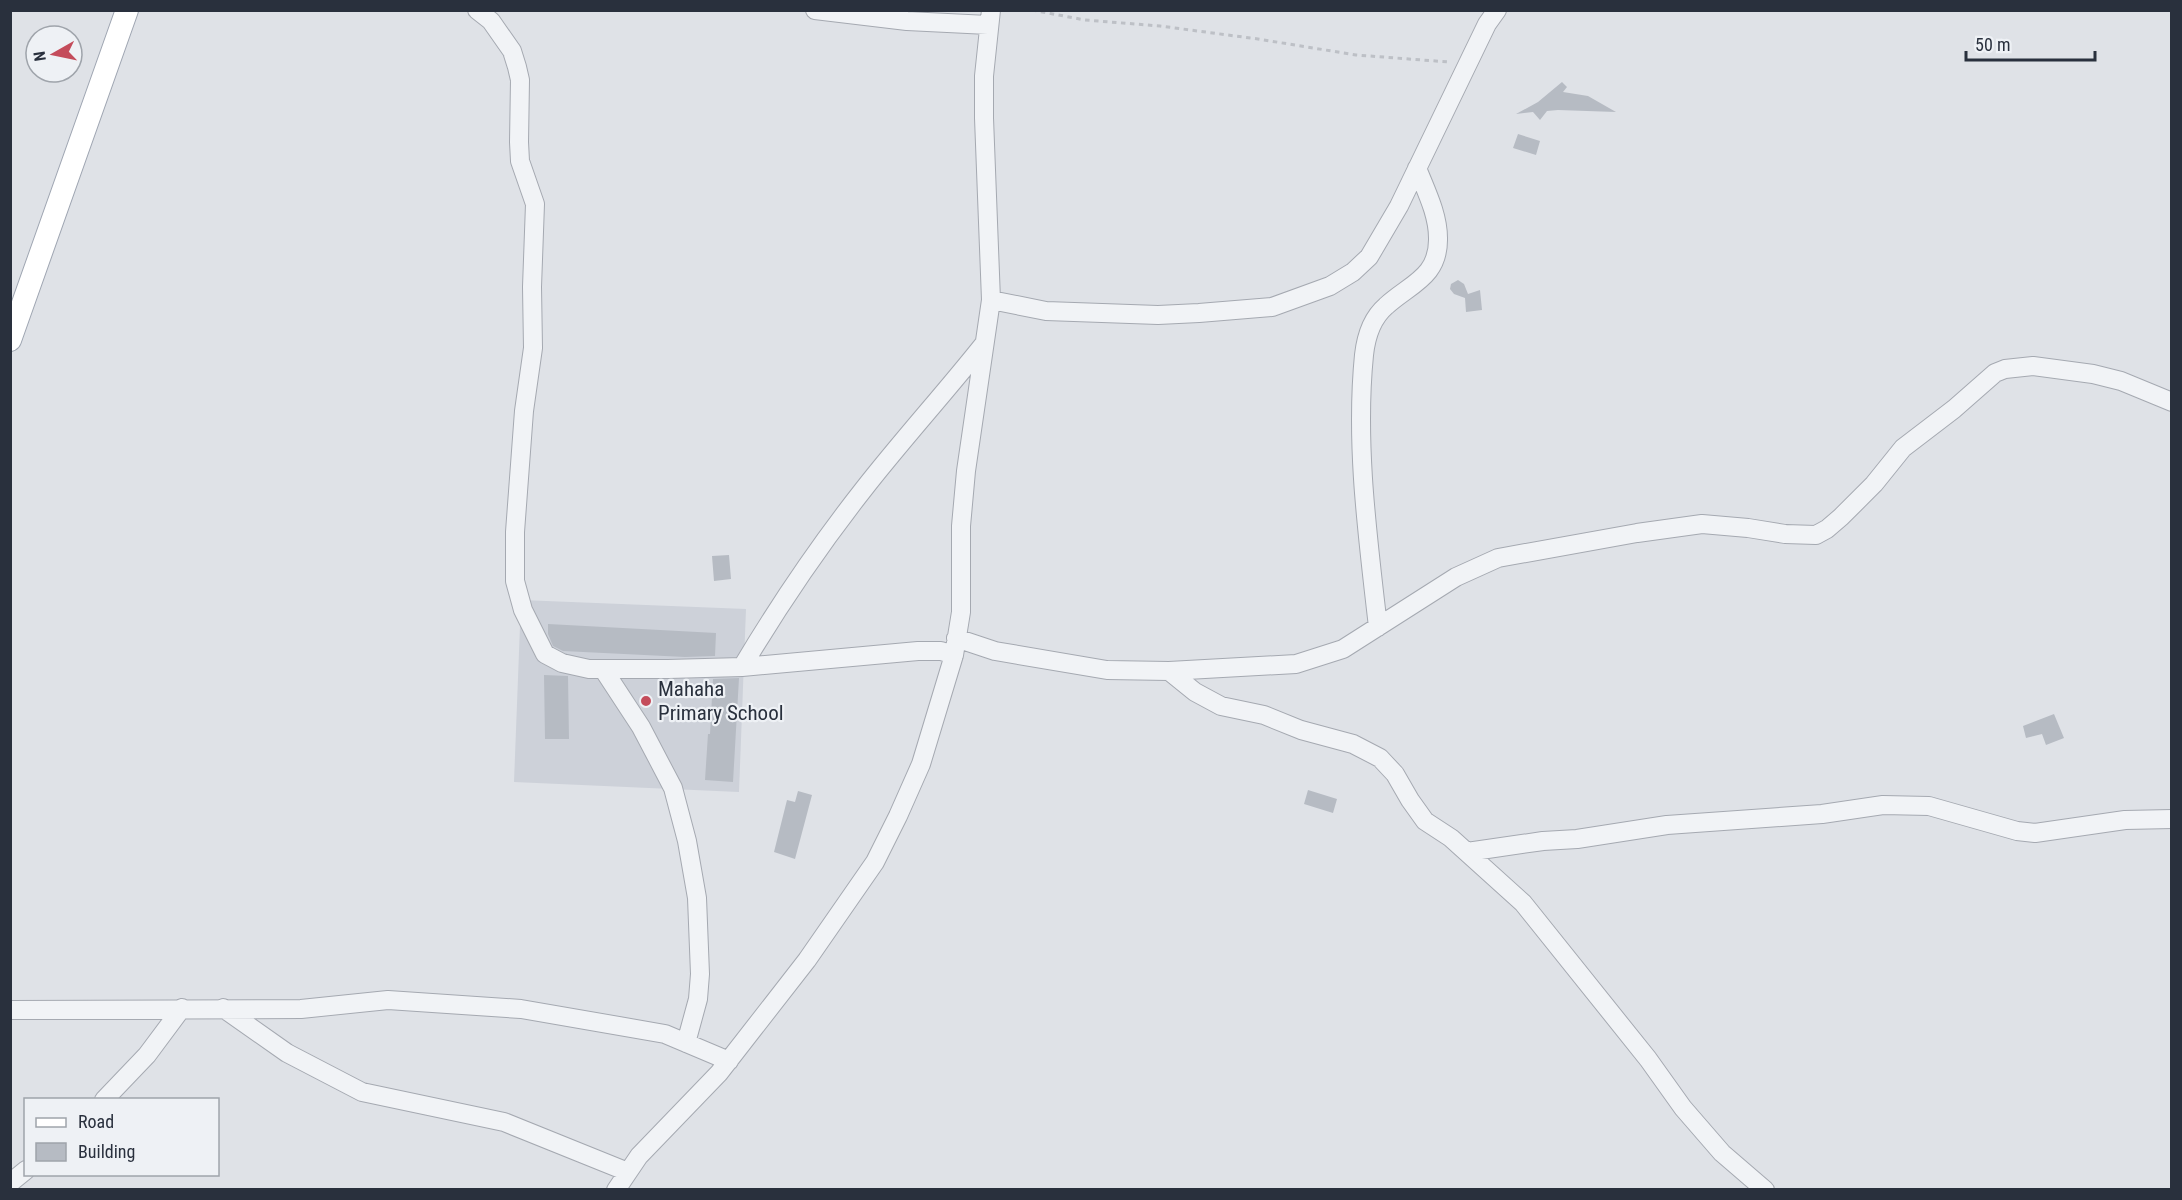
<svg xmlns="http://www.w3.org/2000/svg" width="2182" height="1200" font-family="'Roboto Condensed',sans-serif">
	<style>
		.built { fill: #cdd1d9 }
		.building { fill: #b6bbc3 }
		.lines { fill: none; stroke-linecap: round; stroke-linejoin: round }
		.minor-casing { stroke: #a5a9b1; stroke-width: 20 }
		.major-casing { stroke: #9fa6b2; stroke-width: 24 }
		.path { stroke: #bdc0c6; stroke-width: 3; stroke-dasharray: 4.5 4.5; stroke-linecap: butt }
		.minor { stroke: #f1f3f6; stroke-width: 18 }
		.major { stroke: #fff; stroke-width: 22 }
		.poi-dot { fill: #c44c5b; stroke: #eef1f5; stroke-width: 2 }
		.labels { text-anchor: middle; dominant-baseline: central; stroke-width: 4.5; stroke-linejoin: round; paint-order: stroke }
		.poi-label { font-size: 21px; fill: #29303d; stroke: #eef1f5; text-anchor: start }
	</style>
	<rect width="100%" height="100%" fill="#dfe2e7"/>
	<path class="built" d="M521,600l225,9 -7,183 -225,-10z"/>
	<path class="building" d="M1562,82l5,5 -4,5 25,4 28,16 -58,-2 -11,1 -7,9 -7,-8 -17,2 22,-12z
		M1518,134l22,7 -4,14 -23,-7z
		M1458,280l6,4 4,10 12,-4 2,20 -16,2 -1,-14 -11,-4 -4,-5 1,-5z
		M729,555l2,24 -17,2 -2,-25z
		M548,624l168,9 -1,23 -30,1 -122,-6 -10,-5 -5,-12z
		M544,675l24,1 1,63h-24z
		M739,678l-6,104 -28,-2 3,-46h2l3,-55z
		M2054,714l10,24 -18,7 -4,-11 -16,4 -3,-12z
		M1308,790l29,9 -4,14 -29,-9z
		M798,791l14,4 -17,64 -21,-7 13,-52 8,2z"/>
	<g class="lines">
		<defs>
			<path id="minor" d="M477,10l14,11 21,30 5,16 3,13 -1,62 1,19 15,43 -3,83 1,61 -9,63 -9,121v49l8,29 22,44 17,9 27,6h79l74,-2 176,-16h23l13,4
				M815,10l92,11 81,4
				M991,300l55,11 112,4 41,-2 73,-6 58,-21 23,-14 16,-15 30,-51 88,-182 10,-14
				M1378,627c-10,-89 -23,-182 -14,-272 2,-18 8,-37 22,-49 24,-22 53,-29 52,-68 0,-24 -12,-47 -21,-70
				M956,638l39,13 112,19 62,1 127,-7 47,-15 113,-72 42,-19 139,-25 65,-9 46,4 37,6 31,1 11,-6 14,-12 33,-33 29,-36 51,-39 41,-36 10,-4 28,-3 60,8 28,7 51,21
				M742,667c37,-62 77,-121 121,-177 39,-50 81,-96 120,-145
				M603,669l38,58 32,61 14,53 10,57 3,76 -2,25 -12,44
				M1169,671l26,21 26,14 43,9 37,15 52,14 27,14 15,16 15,26 15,21 26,17 72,65 125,156 35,49 39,45 43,37
				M1467,852l76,-11 34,-2 90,-14 155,-11 61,-9 46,1 88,25 18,2 90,-13 47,-1
				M223,1008l64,45 75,39 142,30 124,50
				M10,1010l291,-1 87,-9 133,9 144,25 64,27
				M104,1100l43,-45 35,-47
				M10,1183l16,-13
				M616,1190l23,-34 80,-83 88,-113 68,-98 23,-46 23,-52 33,-109 7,-43v-86l5,-55 25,-171 -7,-182v-42l7,-66"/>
			<path id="major" d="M10,340l117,-330"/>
		</defs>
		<use href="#minor" class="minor-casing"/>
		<use href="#major" class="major-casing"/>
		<path class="path" d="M1032,10l53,10 75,6 98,13 98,16 93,7"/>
		<use href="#minor" class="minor"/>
		<use href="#major" class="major"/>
	</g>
	<circle class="poi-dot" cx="646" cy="701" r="6"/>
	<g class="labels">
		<g class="poi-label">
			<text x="658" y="689">Mahaha<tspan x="658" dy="24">Primary School</tspan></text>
		</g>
	</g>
	<rect width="2182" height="1200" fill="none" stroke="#29303d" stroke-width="24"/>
	<rect x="24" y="1098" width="195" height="78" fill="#eef1f5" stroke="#9fa4ab" stroke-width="1.5"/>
	<rect x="36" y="1118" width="30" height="9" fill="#ffffff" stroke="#9fa4ab" stroke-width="1.5"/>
	<text x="78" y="1128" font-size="18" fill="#29303d">Road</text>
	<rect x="36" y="1143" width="30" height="18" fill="#b6bbc3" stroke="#9fa4ab" stroke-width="1.5"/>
	<text x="78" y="1158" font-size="18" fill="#29303d">Building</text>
	<g transform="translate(54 54) rotate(261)"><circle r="28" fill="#eef1f5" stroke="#9fa4ab" stroke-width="1.5"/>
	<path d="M0-4.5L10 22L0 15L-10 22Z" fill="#c44c5b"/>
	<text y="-9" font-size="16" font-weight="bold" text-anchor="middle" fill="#29303d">N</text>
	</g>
	<path d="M1966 51v9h129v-9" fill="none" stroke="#29303d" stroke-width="3"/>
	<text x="1975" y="51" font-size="18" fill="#29303d" stroke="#eef1f5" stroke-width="4.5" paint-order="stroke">50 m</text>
</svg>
